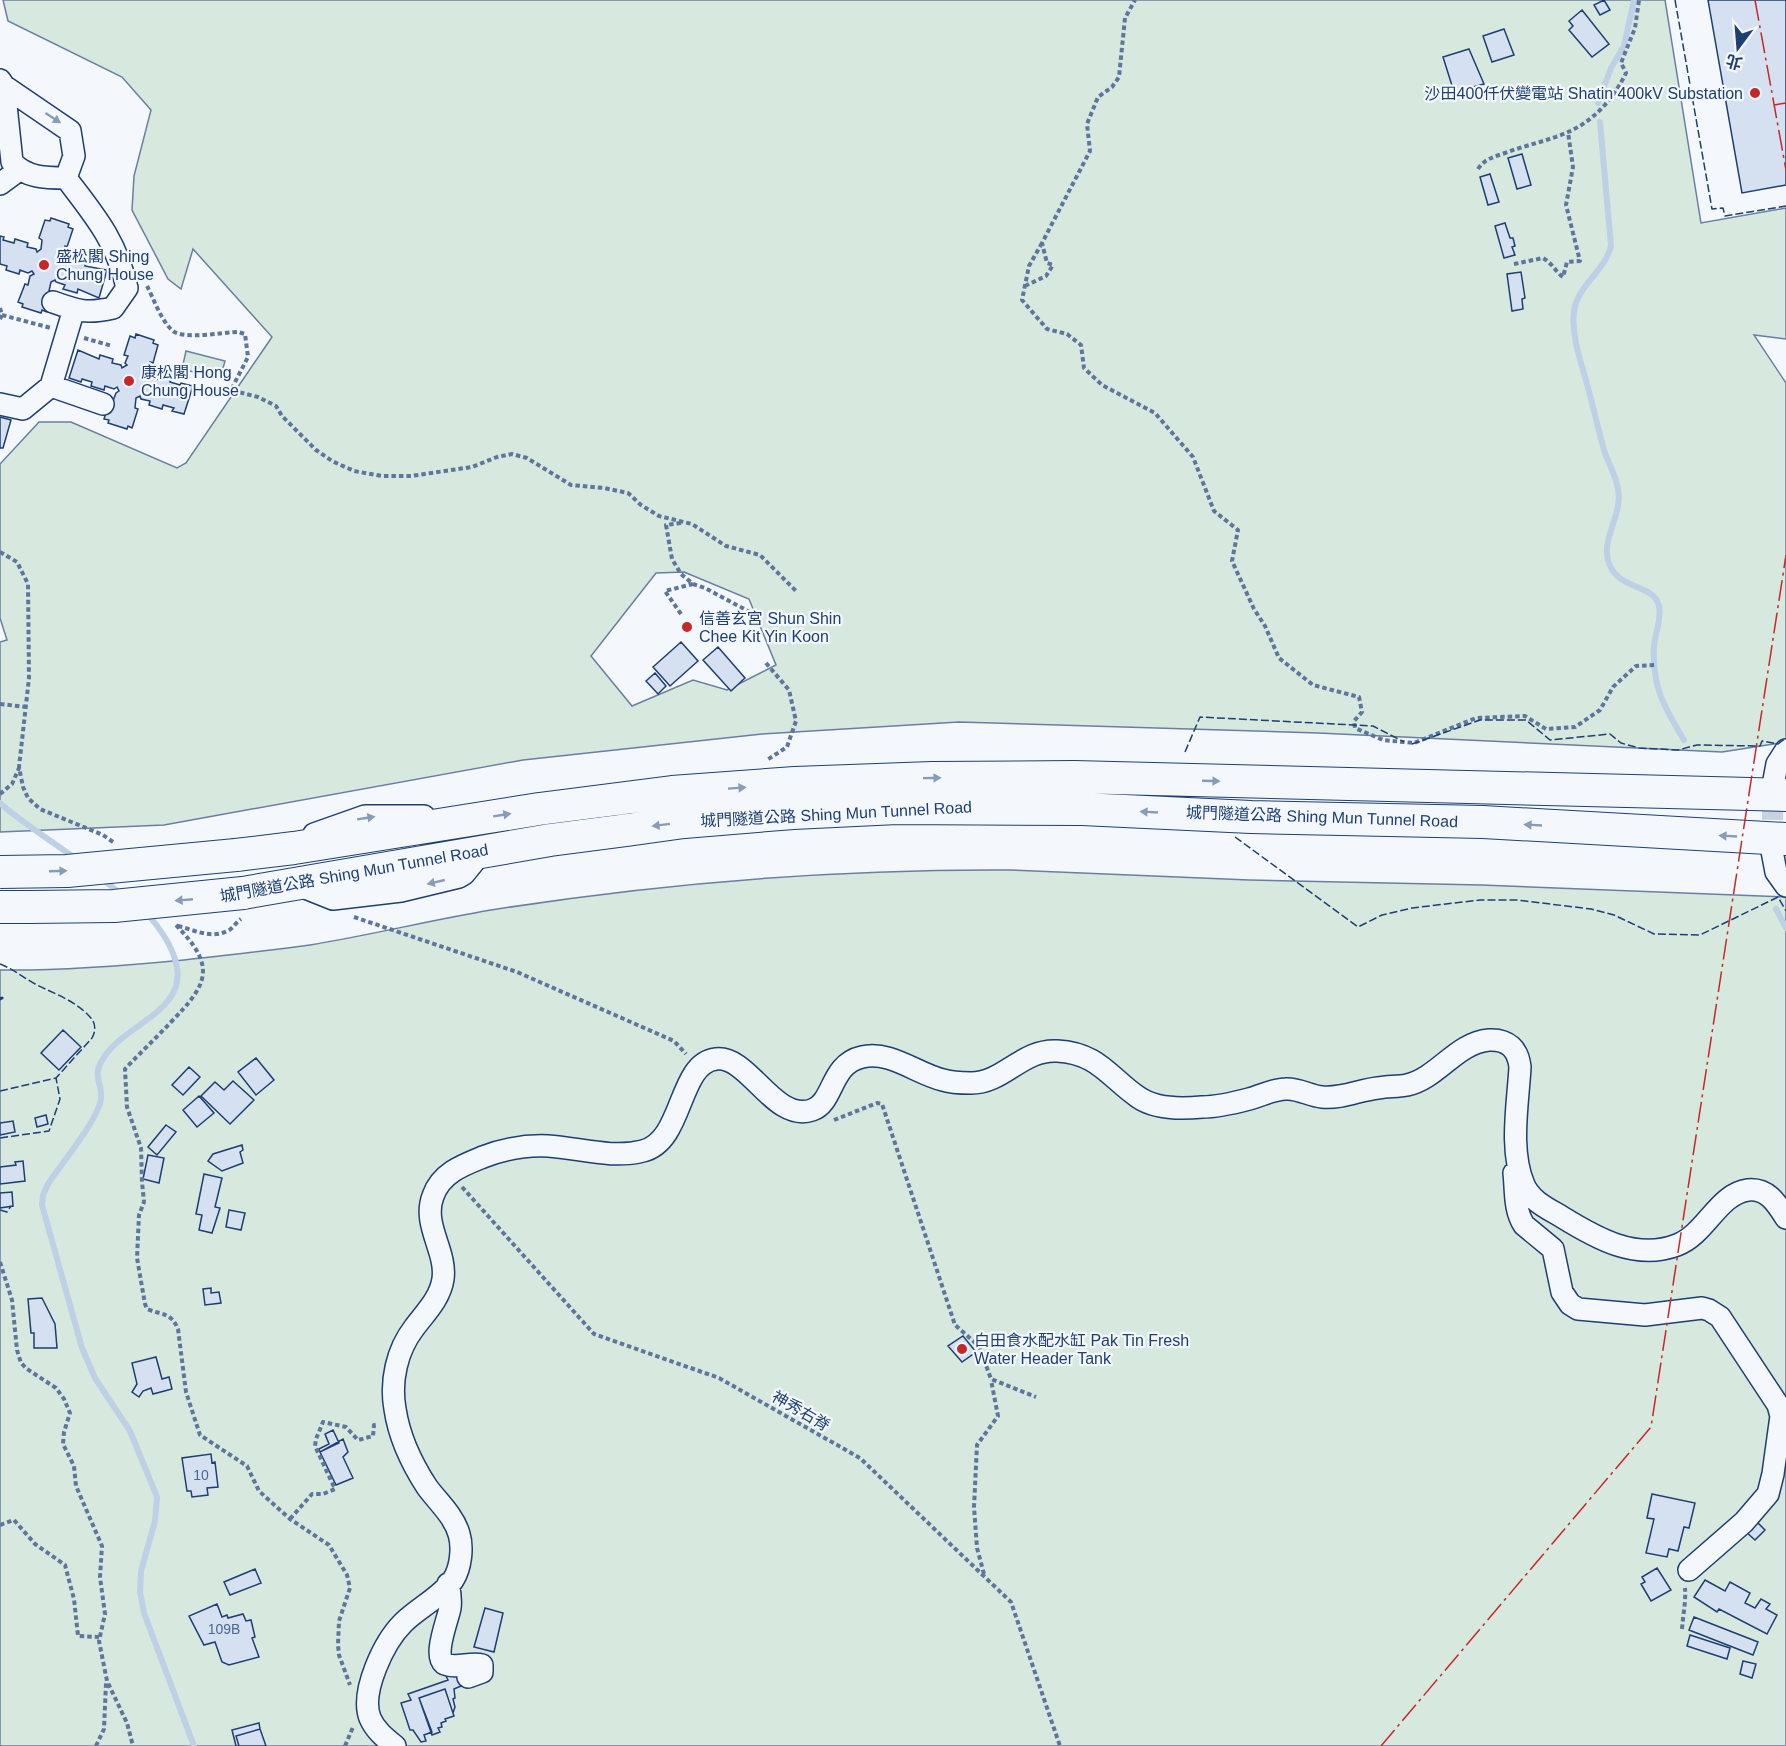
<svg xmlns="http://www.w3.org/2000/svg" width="1786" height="1746" font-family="Arial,'Noto Sans TC',sans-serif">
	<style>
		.green { fill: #d7e8df; stroke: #687fa3; stroke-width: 1.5; fill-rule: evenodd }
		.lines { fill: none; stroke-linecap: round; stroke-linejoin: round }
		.stream { stroke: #bed0e5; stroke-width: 6 }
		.building { fill: #d5e0f0; stroke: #1d3f73; stroke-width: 1.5 }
		.minor-tunnel { stroke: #c9d2e0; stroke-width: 21; stroke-dasharray: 21 10; stroke-linecap: butt }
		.minor-casing { stroke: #1d3f73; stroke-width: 24 }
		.highway-casing { stroke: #1d3f73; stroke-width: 34 }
		.path { stroke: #5e769c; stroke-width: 4; stroke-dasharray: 4.5 3; stroke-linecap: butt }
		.minor { stroke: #f4f7fb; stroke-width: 21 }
		.highway { stroke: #f4f7fb; stroke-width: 32 }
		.highway-bridge-casing { stroke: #1d3f73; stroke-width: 34; stroke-linecap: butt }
		.highway-bridge { stroke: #f4f7fb; stroke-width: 32 }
		.fence { stroke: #1d3f73; stroke-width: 1.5; stroke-dasharray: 8 3; stroke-linecap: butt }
		.wall { stroke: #1d3f73; stroke-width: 3 }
		.power { stroke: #c62828; stroke-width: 1.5; stroke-dasharray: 21 4.5 3 4.5; stroke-linecap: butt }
		.oneway { fill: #889bb7 }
		.poi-dot { fill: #c62828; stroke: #f4f7fb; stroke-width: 2 }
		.labels { text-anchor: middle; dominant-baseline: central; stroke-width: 4.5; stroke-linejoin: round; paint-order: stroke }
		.number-label { font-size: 14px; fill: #4b6792 }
		.poi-label { font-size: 16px; fill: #1d3f73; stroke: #f4f7fb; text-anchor: start }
		.street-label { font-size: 16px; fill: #1d3f73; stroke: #f4f7fb }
	</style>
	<rect width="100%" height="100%" fill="#f4f7fb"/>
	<path class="green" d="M3,0h1662l36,223 85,-15v131l-32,-4 32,48v359l-64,10 -404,-19 -359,-11 -197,12 -239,26 -359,65 -164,7v-190l7,-2 -7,-22v-154l39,-42h32l106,46 9,-5 86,-126 -79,-88 -12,40 -13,-10 -36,-69 2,-34 17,-66 -29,-33 -114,-56zM684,572l65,27 27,66 -49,25 -34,-10 -61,26 -41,-50 65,-83z
		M186,351l39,10 -5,18 -38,-10z
		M1010,870l239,10 232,5 305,12v849h-1786v-776c61,1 122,-4 184,-10 42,-5 84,-9 126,-15 61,-10 121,-25 181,-35 172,-27 345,-41 519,-40z"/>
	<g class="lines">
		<path class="stream" d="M1598,103l13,-35 13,-22 10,-46
			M1600,122l11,124c-6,25 -35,41 -37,66 -3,23 7,50 13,72 6,22 11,44 17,66 4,13 12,25 14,39 5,25 -16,48 -10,71 8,31 46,23 51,46 3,13 -4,27 -5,40 -2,42 10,60 30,94
			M0,803c22,20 52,38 76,56
			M101,878l20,16
			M1776,909l10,19
			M146,913c12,12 24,30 29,46 17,52 -51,64 -72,100 -12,18 0,24 -2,40 -3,21 -40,65 -53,85l-5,11 -1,10 40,143 13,30 35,53 27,66 -2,24 -14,50 -1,21 4,21 50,133"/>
	</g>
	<path class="building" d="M1604,0l6,10 -10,5 -6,-10z
		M1708,0h78v185l-44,8z
		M1582,10l27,34 -17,13 -23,-27 4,-4 -4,-5z
		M1504,29l10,26 -22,7 -9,-26z
		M1469,49l15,35 -30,8 -11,-35z
		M1522,154l9,31 -14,4 -9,-31z
		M1490,174l9,28 -11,3 -8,-28z
		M51,218l18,6 -1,3 5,2 -6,18 -2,-1 -3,9 -5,2 2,4 4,-1 8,3 2,-5 13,4 -1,4 22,4 -8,28 -21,-9 -1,4 -14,-4 2,-4 -9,-3 -1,-2 -4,2 -2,9 4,1 -6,20 -5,-2 -1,3 -19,-6 1,-3 -5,-2 7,-18 3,1 2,-9 4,-2 -2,-3 -4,2 -8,-3 -1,4 -13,-4 1,-4 -7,-2v-28l4,1 -1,3 11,3 1,-4 13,4 -1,4 9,2 1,3 4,-3 1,-9 -3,-2 6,-18 5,1z
		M1505,223l5,15h3l2,8 -3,1 3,8 -11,3 -9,-32z
		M1521,272l4,26 -3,1 1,10 -11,2 -5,-37z
		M136,334l18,6 -1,3 5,2 -5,18 -3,-1 -3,9 -4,3 2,4 3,-2 9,3 1,-5 13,4 -1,4 10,3 1,-2 12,3 -9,28 -12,-3 2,-3 -11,-3 -1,4 -13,-4 1,-4 -9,-2 -1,-3 -4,2 -1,10 3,1 -6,19 -4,-2 -1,3 -19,-6 1,-3 -5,-1 6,-19 3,1 3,-8 3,-2 -2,-4 -3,2 -9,-3 -1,4 -13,-4 1,-4 -10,-3 -1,3 -12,-4 9,-28 21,9 1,-4 13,4 -1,4 9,2 1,3 5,-3 -2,-2 3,-7 -4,-1 6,-19 5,2z
		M0,417l11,3 -8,28h-3z
		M681,642l17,19 -28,25 -17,-19z
		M718,647l27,31 -14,13 -28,-31z
		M655,673l11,13 -8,8 -12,-13z
		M63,1030l18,17 -22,23 -18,-17z
		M256,1058l18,22 -18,15 -18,-23z
		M189,1067l11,10 -17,18 -11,-10z
		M233,1081l21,19 -24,24 -29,-28 14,-14 9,8z
		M199,1096l15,17 -17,14 -14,-17z
		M46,1115l2,9 -11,3 -2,-9z
		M13,1121l2,11 -15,3v-12z
		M166,1125l10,7 -19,23 -9,-8z
		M242,1145l1,5 -3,2 3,11 -21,8 -14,-10 5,-7z
		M148,1155l16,3 -5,25 -16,-4z
		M23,1161l2,20 -25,3v-17l16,-2 -1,-3z
		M204,1174l18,4 -7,29 5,1 -8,25 -13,-3 3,-15 -6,-1z
		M12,1192l1,14 -13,2v-15z
		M229,1210l16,3 -4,17 -15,-3z
		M211,1288v5l8,-1 2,11 -16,2 -2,-16z
		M42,1298l13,26 2,24h-23v-15h-3l-3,-34z
		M963,1336l13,16 -14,10 -14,-16z
		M156,1357l6,22 7,-2 3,12 -19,5 -2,-6 -8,3 -4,6 -7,-5 5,-8 -5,-21z
		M333,1430l6,13 -19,9 -1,-3 10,-5 -4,-10z
		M343,1439l5,13 -5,5 10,21 -17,7 -16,-33z
		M211,1454l1,9 3,-1 3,25 -11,1 1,7 -16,2 -1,-6h-4l-5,-33z
		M1652,1494l43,9 -6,25 -5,-1 -6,24 -9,-2 -2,8 -21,-4 8,-34 -7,-1z
		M1755,1520l10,10 -10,10 -10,-9z
		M1657,1568l14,22 -20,11 -10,-17 4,-2 -3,-5z
		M255,1569l6,14 -31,12 -6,-13z
		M1705,1580l20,11 5,-9 20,11 -5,10 10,5 6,-9 9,5 -4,5 11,6 -10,19 -48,-25 -2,3 -23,-15z
		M217,1604l5,13 5,-2 1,3 15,-4 3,7 5,-1 4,17 -3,1 7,19 -30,8 -7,-3 -7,-20 -11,3 -15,-29z
		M485,1608l18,5 -9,39 -20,-5z
		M1694,1617l64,25 -5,13 -64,-25z
		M1690,1635l40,13 -3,11 -40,-13z
		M1743,1661l13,3 -4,14 -12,-4z
		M466,1671l4,11 -16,7 1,9 -2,1 2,8 -2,6 -8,-24 -26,9 13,34 -8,3 2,6 -5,1 -8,-12h-3l-9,-27 10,-3 -3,-6 40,-14 -2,-4z
		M445,1689l9,27 -9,3 1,2 -5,2 1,4 -4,1 2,4 -8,3 -13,-37z
		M259,1723l1,6 -24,7 3,10h-3l-4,-16z
		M260,1729l6,17h-27l-3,-10z"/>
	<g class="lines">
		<path class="minor-tunnel" d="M1772,851l1,-68"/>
		<defs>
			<path id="minor" d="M0,80l4,6 66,45 4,25 -8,22
				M4,86l8,76c14,16 34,16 54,16
				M0,184l19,-14
				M53,302c25,9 33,12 60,6l14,-20c-11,-48 -32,-72 -61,-110
				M51,386l52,18
				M0,404l23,5 28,-23 23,-77
				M1774,780l3,-16 9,-14
				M314,834l51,-18h59
				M1772,851l4,21 10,14
				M298,885l35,14 68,-8 58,-14 5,-3 18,-22
				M1514,1173c2,17 0,37 10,52l29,24 9,43 8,12 8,5 67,6 57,-7 7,2 11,7 58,88 3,11 -8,58 -5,20 -24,28 -55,48
				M448,1584c2,8 3,16 2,24 -2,12 -20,54 -2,57 11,3 23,-3 34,0v7l-14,5
				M395,1746c-10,-8 -20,-16 -25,-28 -10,-26 14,-76 33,-95 15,-15 38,-26 50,-43 8,-12 10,-33 6,-46 -5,-18 -21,-32 -32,-47 -15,-23 -28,-51 -32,-78 -5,-28 2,-59 19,-81 11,-15 26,-29 29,-49 4,-28 -21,-54 -10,-83 8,-23 30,-31 50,-39 21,-8 43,-12 65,-11 31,2 64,13 95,5 41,-10 35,-88 73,-92 33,-4 58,64 96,51 22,-7 18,-46 50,-53 28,-7 55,17 81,23 9,3 18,3 28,3 33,0 51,-34 86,-32 41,2 52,26 81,46 17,12 44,12 64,10 16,0 32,-4 47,-8 12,-3 24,-10 37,-10 12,-1 24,7 36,8 20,2 37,-7 56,-9 10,-2 19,-1 29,-3 31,-7 49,-42 82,-45 19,-1 29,9 31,27 -2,37 -11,83 4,118 7,16 23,23 38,32 34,21 74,44 115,28 29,-11 41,-51 71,-55 20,-2 29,14 38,28"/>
			<path id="highway" d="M236,855l58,-7 245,-39 133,-17 123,-9 137,-5 142,-1 712,18
				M243,893l307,-53 77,-10 57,-8 109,-9 104,-5 185,1 169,8 232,5 303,17
				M0,907h30"/>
		</defs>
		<use href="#minor" class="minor-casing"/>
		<use href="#highway" class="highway-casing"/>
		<path class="path" d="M1478,169c6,-10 16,-12 27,-16 21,-8 43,-12 63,-21 26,-11 46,-34 58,-59l-5,-10 14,-35 4,-28
			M1042,243l-13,23 -7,34 25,29 20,5 14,11 3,23 18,17 53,28 38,44 21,54 24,19 -6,31 22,48 11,17 14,32 34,27 46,12 3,15 -8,9 1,7 28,12 31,3 62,-25 49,-2 21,13 29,-2 25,-17 13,-23 23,-21 19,-1
			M1514,264l29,-6c9,5 12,13 20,19l4,-15 13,-1 -14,-56 7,-38 -5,-35
			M147,286c7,13 14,35 26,45 11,9 50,1 65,1l7,2 3,23 -17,33 27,7 18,9 6,10 34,34 16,11 22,10 28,5h29l61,-9 25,-10 15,-3 15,4 44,27 33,3 24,5 13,12 18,11 33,8 34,22 34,9 37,37
			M1025,286l21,-10 7,-11 -6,-2 -5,-20 48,-92 -3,-27 11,-27 14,-10 7,-10 6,-59 10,-18
			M0,308l2,7 -2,4
			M2,315l49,13
			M84,338l28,8
			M681,523l-15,2 6,34 9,15 12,10 12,4 54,29 -5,6
			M0,552l17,10 11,22 1,94 -10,89 4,20 5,11 12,11 63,26 10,7
			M681,614l-16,-23 28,-7
			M766,663l23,27 7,31 -9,26 -20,13
			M0,704l26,3
			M0,794l12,-10 7,-16
			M354,917l163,55 157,69 12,13
			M176,925c41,42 32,59 -5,97 -15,16 -31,31 -46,47l2,38 14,41 1,34 2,20 -5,13 -2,43 8,46 2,5c14,6 24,3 31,20l8,63 14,43 47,31 12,25 31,28 39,26 18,30 3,13 -11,33 -1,24 1,10 11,30
			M178,926c16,4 33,13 49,5 6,-2 9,-9 14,-12
			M834,1120l43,-17 5,1 73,221 24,21 12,33 45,18
			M462,1187l132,147 125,44 141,80 151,144 49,144
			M0,1262l12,38 5,50 4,13 6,6 29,19 8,11 6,14 -6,19 -1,12 11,22 2,20 26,60 -2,31 5,37 -6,27 8,40 20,42 6,23
			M290,1519l22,-25h11l12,-5 -20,-43 1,-7 7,-17 23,5 12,13 15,-4 1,-11 4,1
			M0,1525l14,-5 21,24 30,21 9,34 4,37 21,1
			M984,1574l-7,-26 -3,-41 3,-62 21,-29 -7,-36
			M1682,1629c1,-15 4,-26 3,-41
			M96,1746l8,-17 2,-46
			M345,1746l8,-19"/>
		<use href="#minor" class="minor"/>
		<use href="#highway" class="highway"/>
		<defs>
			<path id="highway-bridge" d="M0,872l67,-1 169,-16
				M30,907l84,-1 129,-13"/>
		</defs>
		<use href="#highway-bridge" class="highway-bridge-casing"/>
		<use href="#highway-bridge" class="highway-bridge"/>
		<path class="fence" d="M1675,0l37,209 11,-1 2,8 61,-10
			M1412,744l68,-24h46l24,20 60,-6 11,9 18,5 39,2 19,-5 63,1 2,-5 16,3 8,-6
			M1185,752l15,-35 173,9 31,16
			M1235,837l123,90 24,-12 30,-7 68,-8h37l74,9 23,6 40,19 46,1 78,-38 8,14
			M0,964c13,5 24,14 37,21 18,9 39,16 53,32 6,6 6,14 2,21l-36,40
			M0,1091l56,-13 4,21 -11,32 -49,7
			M0,1210l7,2 4,-6"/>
		<path class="wall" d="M0,999l2,-1"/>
		<path class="power" d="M1755,0l31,170
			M1774,105l12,-2
			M1381,1746l270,-319 135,-872"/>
	</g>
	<defs><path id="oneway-solid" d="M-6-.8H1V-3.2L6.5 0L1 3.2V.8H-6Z" transform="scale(1.5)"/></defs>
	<g class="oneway">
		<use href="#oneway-solid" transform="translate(53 118) rotate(33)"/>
		<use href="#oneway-solid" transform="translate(932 778) rotate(-1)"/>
		<use href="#oneway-solid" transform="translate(1211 781) rotate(2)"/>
		<use href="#oneway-solid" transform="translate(737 788) rotate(-4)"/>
		<use href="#oneway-solid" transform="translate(1149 812) rotate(-177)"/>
		<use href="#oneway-solid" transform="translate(502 815) rotate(-9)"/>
		<use href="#oneway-solid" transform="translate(366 818) rotate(-9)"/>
		<use href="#oneway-solid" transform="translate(661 825) rotate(173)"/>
		<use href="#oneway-solid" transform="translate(1533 825) rotate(-177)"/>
		<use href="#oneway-solid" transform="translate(1728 836) rotate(-177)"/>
		<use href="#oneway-solid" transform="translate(58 871) rotate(-2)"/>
		<use href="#oneway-solid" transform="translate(436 882) rotate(167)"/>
		<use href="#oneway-solid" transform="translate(184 900) rotate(175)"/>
	</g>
	<g class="poi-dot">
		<circle cx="1755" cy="93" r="6"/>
		<circle cx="44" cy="265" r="6"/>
		<circle cx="129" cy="381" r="6"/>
		<circle cx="687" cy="627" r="6"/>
		<circle cx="962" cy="1349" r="6"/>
	</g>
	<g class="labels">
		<g class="number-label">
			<text x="201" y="1475">10</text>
			<text x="224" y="1629">109B</text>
		</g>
		<g class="poi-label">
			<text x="1743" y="93" text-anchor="end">沙田400仟伏變電站 Shatin 400kV Substation</text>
			<text x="56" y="256">盛松閣 Shing<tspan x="56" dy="18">Chung House</tspan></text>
			<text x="141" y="372">康松閣 Hong<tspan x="141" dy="18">Chung House</tspan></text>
			<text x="699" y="618">信善玄宮 Shun Shin<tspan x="699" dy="18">Chee Kit Yin Koon</tspan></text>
			<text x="974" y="1340">白田食水配水缸 Pak Tin Fresh<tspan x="974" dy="18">Water Header Tank</tspan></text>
		</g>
		<g class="street-label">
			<text transform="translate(836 814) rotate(-3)">城門隧道公路 Shing Mun Tunnel Road</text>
			<text transform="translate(1322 817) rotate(2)">城門隧道公路 Shing Mun Tunnel Road</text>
			<text transform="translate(354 873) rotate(-10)">城門隧道公路 Shing Mun Tunnel Road</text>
			<text transform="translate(801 1411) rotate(30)">神秀右脊</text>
		</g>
	</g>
	<g transform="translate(1738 48) rotate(196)" stroke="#f4f7fb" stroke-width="4.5" paint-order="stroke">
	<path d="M0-4.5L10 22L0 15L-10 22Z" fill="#1d3f73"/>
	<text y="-9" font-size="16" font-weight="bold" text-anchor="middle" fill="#1d3f73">北</text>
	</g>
</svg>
